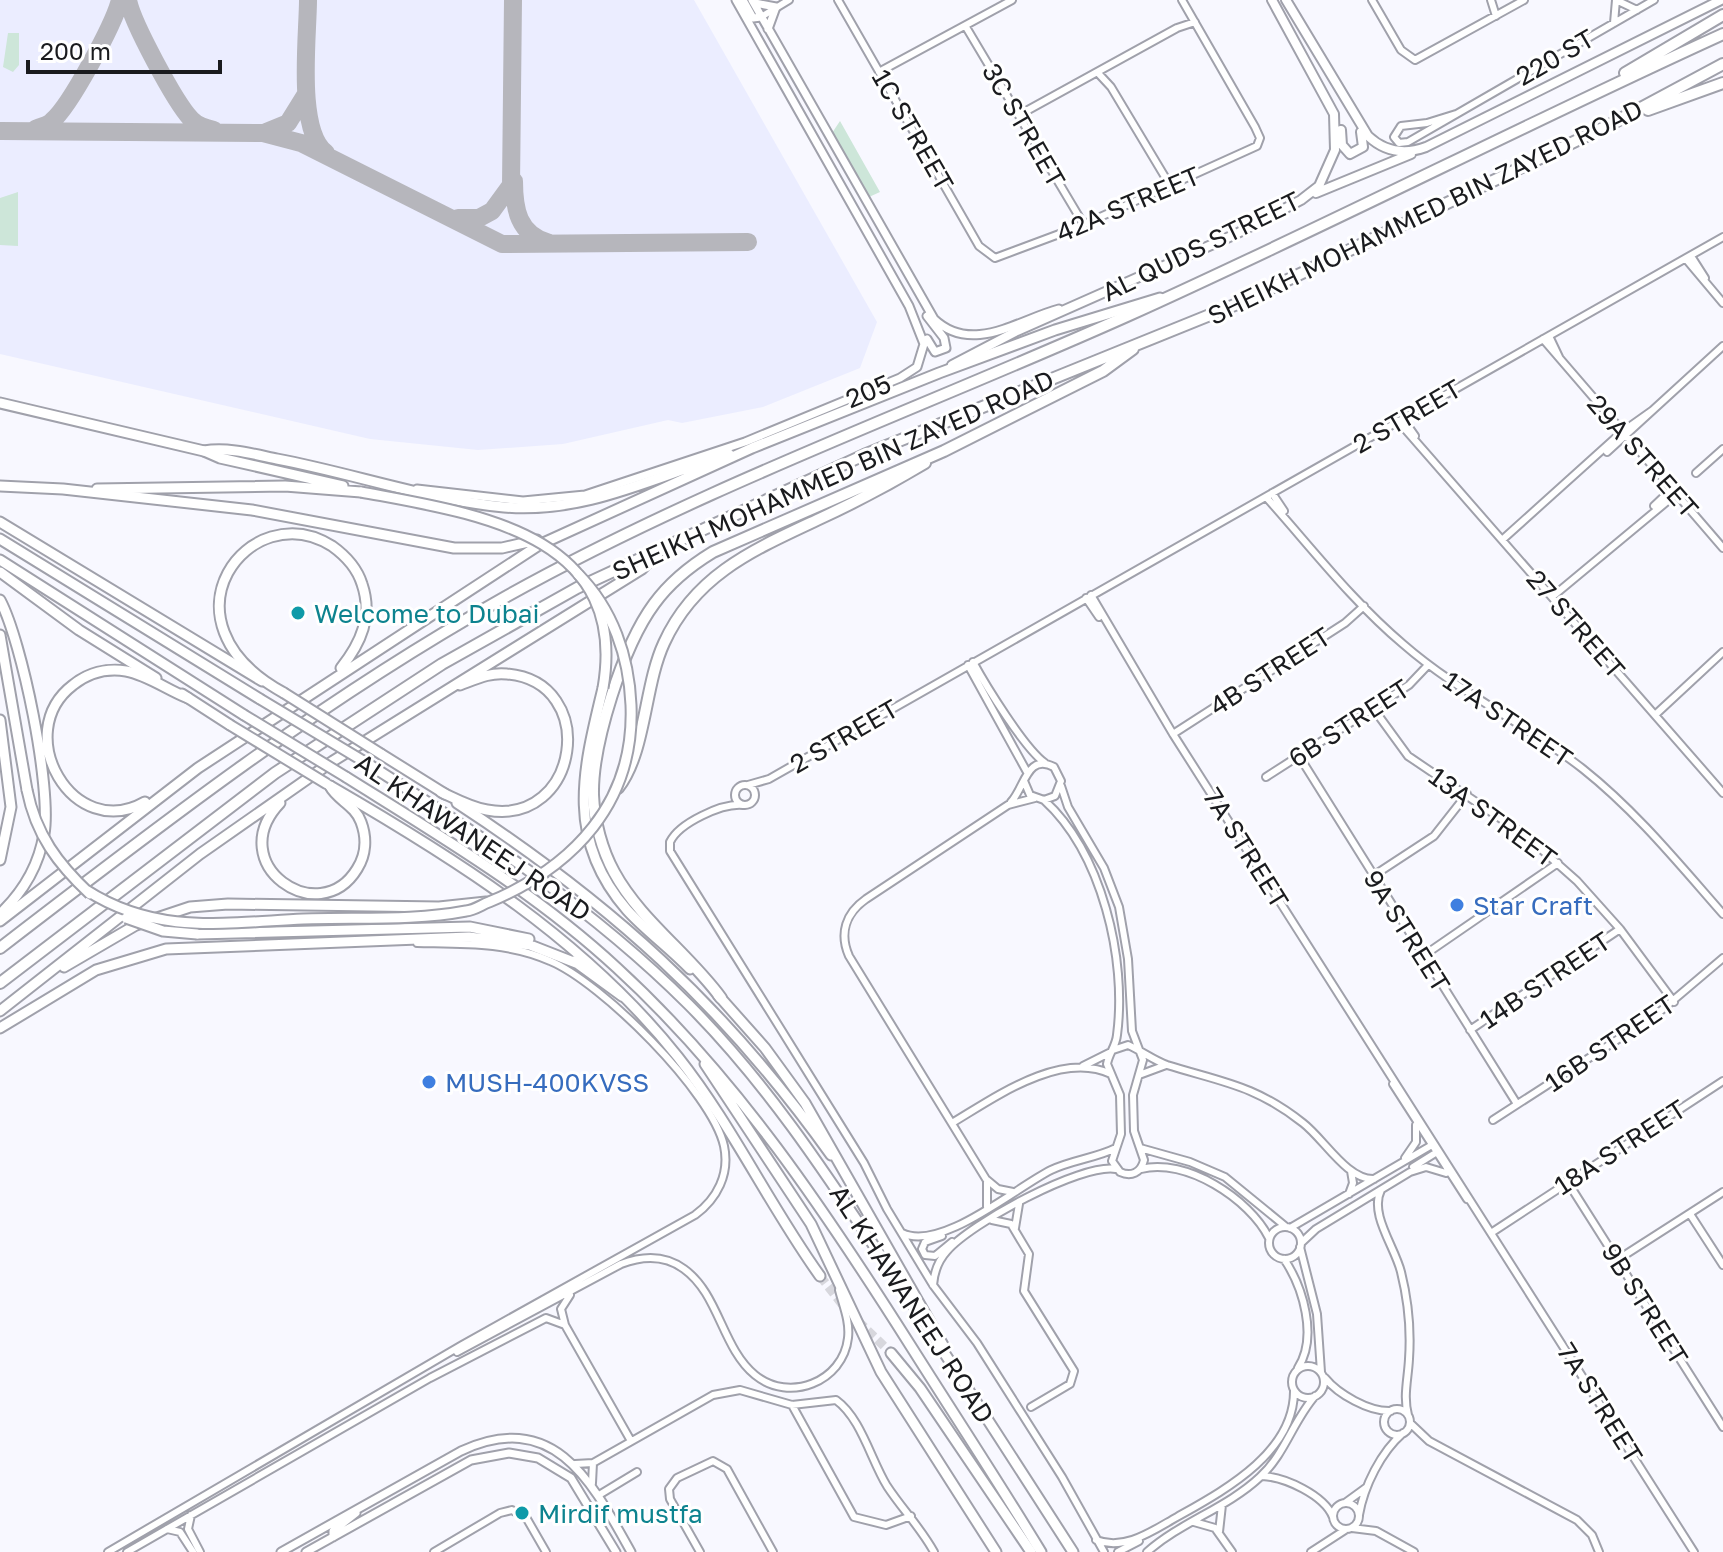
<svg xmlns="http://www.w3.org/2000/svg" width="1723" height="1552" font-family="'Golos Text',sans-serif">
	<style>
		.built { fill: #ebedff }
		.green { fill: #cde6d9 }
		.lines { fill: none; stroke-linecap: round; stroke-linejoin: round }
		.taxiway { stroke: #b6b6bc; stroke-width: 18 }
		.primary-tunnel { stroke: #d7d7dd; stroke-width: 9; stroke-dasharray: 9 4.5; stroke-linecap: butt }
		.minor-casing { stroke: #a0a1ab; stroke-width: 10 }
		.tertiary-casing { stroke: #a0a1ab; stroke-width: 11 }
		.secondary-casing { stroke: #a0a1ab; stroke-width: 12 }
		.primary-casing { stroke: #a0a1ab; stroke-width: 13 }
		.trunk-casing { stroke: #a0a1ab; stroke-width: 13 }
		.motorway-casing { stroke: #a0a1ab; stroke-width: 14 }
		.minor { stroke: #fff; stroke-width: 6 }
		.tertiary { stroke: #fff; stroke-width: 7 }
		.secondary { stroke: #fff; stroke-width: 8 }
		.primary { stroke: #fff; stroke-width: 9 }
		.trunk { stroke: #fff; stroke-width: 9 }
		.motorway { stroke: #fff; stroke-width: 10 }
		.primary-bridge-casing { stroke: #a0a1ab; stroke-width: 13; stroke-linecap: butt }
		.trunk-bridge-casing { stroke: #a0a1ab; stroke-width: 13; stroke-linecap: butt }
		.primary-bridge { stroke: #fff; stroke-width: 9 }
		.trunk-bridge { stroke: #fff; stroke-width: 9 }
		.culture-dot { fill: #0f9aa8; stroke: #fff; stroke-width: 3 }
		.shop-dot { fill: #3f7fe0; stroke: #fff; stroke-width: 3 }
		.labels { text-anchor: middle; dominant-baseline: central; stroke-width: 6; stroke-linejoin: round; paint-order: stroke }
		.street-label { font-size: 26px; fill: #1a1b1e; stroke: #fff }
		.culture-label { font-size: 26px; fill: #0d838f; stroke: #fff; text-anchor: start }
		.shop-label { font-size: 26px; fill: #366cbe; stroke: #fff; text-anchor: start }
	</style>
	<rect width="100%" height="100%" fill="#f8f8ff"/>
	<path class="built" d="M0,0h694l183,322 -17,46 -97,39 -81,16 -14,-3 -105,24 -85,6 -108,-11 -370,-85z"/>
	<path class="green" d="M8,33h11v32l-6,7 -10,-5z
		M840,121l40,71 -11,5 -37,-64z
		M18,192v54l-18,-1v-47z"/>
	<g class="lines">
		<path class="taxiway" d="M128,0c4,22 47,102 63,119 7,7 14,9 23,11
			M308,0c0,36 -12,130 18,153
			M35,129c5,-2 13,-4 17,-8 18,-15 62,-97 68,-121
			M0,131l263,2 38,10 201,101 246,-2
			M266,132l22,-9 18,-29
			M514,181c0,28 4,53 35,62
			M458,218h21l13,-7 19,-26 2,-185"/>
		<path class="primary-tunnel" d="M820,1276l25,32
			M858,1321l33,32"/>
		<defs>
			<path id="minor" d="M838,0l141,246 16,12 83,-31 179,-81 3,-8 -5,-11 -73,-127
				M1372,0l29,50 14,10 109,-60
				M1491,0l5,16
				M1616,0l21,10
				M761,17l28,-17
				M1614,23l2,-23
				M966,27l118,198
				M879,72l133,-72
				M1098,73l13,14 60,100
				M1456,114l-29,9 -26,3 -7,11 5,6 9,-1 246,-142
				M1019,115l158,-87 18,-6
				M1691,256l14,22
				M1686,259l37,44
				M1549,336l10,21
				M1543,339l180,209
				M1403,419l12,17
				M1398,421l325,372
				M1607,452l116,-106
				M1696,473l27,-24
				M1272,493l12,18
				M1266,497c44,49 86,104 137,147 55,48 123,80 180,125 53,42 96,95 140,145
				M1654,506l18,-17
				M1502,540l120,-108 31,-22
				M1091,595l82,139 521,818
				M1552,597l124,-103
				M1086,598l13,19
				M973,662c13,24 52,87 72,101
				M968,665l59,107
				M1373,708l35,48 117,79 52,46 43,48 54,73
				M1655,715l68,-63
				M1173,734l172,-111 19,-17
				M1299,756l218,348
				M1266,777l143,-92 19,-20
				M748,785l21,-6 954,-542
				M735 795a10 10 0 1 1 20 0a10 10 0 1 1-20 0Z
				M1044,800c58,53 83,159 73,235 -1,11 -8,18 -10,29l13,31 1,39 -9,27 8,11c11,5 21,1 24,-12l-10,-29 -1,-36 10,-35 -11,-29 -4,-72 -9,-52 -15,-39 -36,-61 -7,-21
				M1011,802c14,-15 16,-49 43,-35l7,14 -6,15 -11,4 -14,-5 -6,-14
				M743,805c-21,-2 -64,18 -73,37v9l194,312 23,46 46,76 44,58 85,134 42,75
				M1373,876l61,-40 33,-42
				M1423,956l135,-93
				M1470,1030l150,-101
				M1113,1050l15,-5c14,6 25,15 39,20 55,17 88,20 136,58 21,16 44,57 71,56
				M1083,1066l26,-13
				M1139,1075l27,-10
				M1393,1084l74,115
				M1493,1120l164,-106 66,-56
				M952,1123c42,-25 108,-73 159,-49
				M1140,1148l50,14 35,15 60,49
				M1405,1158l11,-16v-17
				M1413,1167l24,-15
				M1141,1169c44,-12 109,30 128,69
				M1567,1181l156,246
				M1381,1190c-12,24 14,57 20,82 7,28 10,58 8,87 -1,20 -6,37 -1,56
				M1013,1192l-15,-3 -12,-10 -137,-223c-10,-23 -3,-43 17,-57l142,-94 27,-7
				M1349,1194l4,-11 -2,-12
				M987,1207v-25
				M1690,1214l33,51
				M992,1220l19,4 18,30 -5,37 50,80 -4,13 -39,23
				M1269 1243a16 16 0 1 1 32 0a16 16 0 1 1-32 0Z
				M1015,1228l4,-24
				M1290,1228l142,-83
				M902,1233c39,19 113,-45 149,-63 21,-10 45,-12 65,-22
				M1491,1233l232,-152
				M942,1236l-17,6 -3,7 3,6 10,1 17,-14
				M1301,1243l15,-14 94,-57 16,-5 20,6
				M1300,1247l17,67 4,58
				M1284,1259c19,28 34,78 14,109
				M1617,1260l106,-68
				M933,1285c1,-13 5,-24 14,-34 23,-27 133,-88 169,-82
				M570,1295l-9,14 4,16 66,116
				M457,1352l164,-88c21,-8 44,-9 63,5 35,25 38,79 71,106 34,28 88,7 93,-37 2,-17 -5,-32 -9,-48
				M1292 1382a16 16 0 1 1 32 0a16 16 0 1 1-32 0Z
				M1325,1378c13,16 44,34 66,33
				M792,1405l62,112 32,8 25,-9
				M1384 1422a13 13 0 1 1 26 0a13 13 0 1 1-26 0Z
				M1410,1423l19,18 148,79 15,15 7,17
				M575,1464l18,-1 120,-68 27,-5 52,15 44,-5c25,18 35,60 51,86 15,23 34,42 47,66
				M1262,1476c23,1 62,19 71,41
				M592,1483l1,-20
				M599,1495l38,-23
				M1345,1503l22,-16
				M1333 1516a13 13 0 1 1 26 0a13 13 0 1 1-26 0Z
				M191,1515l-3,14 12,23
				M1359,1515c5,-29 22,-63 44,-82
				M1194,1522l21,6 17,24
				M1352,1528l24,3 38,21
				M167,1529l13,3 13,20
				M1219,1532l3,-27
				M1096,1540c29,11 56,-9 81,-23 46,-26 118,-64 117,-127
				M108,1552l354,-207 233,-130c22,-16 35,-41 29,-69 -12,-54 -123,-164 -174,-185 -42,-19 -88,-17 -133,-18
				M127,1552l303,-174 116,-60 19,7
				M434,1552l66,-39 12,-3 15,9 19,33
				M700,1552l-30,-53 -1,-10 8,-11 36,-17 14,8 46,83
				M1118,1552l21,-11
				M1147,1552c34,-30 80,-44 113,-75 25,-23 33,-56 55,-81
				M1311,1552l34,-22"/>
			<path id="tertiary" d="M743,0l10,18 8,-1
				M752,0l182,319c38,36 84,1 125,-10
				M755,3l21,4 -8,22
				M927,316l17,22 2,10 -11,4 -8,-13
				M417,489l106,12 62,-6 160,-53 155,-64 17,-11 7,-23 -15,-38 -173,-306
				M333,1537v-6l23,-18
				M281,1552l180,-101c94,-44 132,33 170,101
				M306,1552l165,-92 38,-7 29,5 33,20 45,74"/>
			<path id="secondary" d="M1286,0l82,136c17,16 36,19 58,11l295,-147
				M1341,130l1,15 8,9 13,-7 -2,-15
				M1316,193l95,-39
				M952,365l65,-34 219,-97 65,-34 18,-14 16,-36 -1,-36 -62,-114"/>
			<path id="primary" d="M204,451l16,7 123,28
				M97,489l188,-3 76,6
				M0,522l262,159
				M0,572l79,58 77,48
				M603,688c-20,82 -38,151 24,222 19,21 43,38 63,59
				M182,694l48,31
				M381,754l64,40
				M330,786c128,74 255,154 348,271 54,68 91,148 142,219
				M457,803c153,100 267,202 374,352
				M718,995l47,53 40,55 138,242
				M891,1353l29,35 111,164"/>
			<path id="trunk" d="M0,403l204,48c24,-4 49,3 73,8 75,14 151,41 227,48 81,7 150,-30 225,-53
				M0,486l63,3 189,21 202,38h48l35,-8
				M0,539l260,160
				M0,560l244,155
				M0,600c22,41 52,188 44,234 -5,31 -21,58 -44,80
				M0,635l27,155
				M284,693c-132,-72 -34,-199 48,-147 14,10 25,22 30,38 11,32 -1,59 -21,84
				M0,720l11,87 -11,53
				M365,762c115,73 226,145 323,242 76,76 135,165 194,254 65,98 128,196 191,294
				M346,777c94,59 189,115 271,191 119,109 209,244 295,380 43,68 87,135 129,204
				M441,792c15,7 29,15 46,18 93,17 113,-128 20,-136 -17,-2 -31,5 -47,11
				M145,802c-72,41 -135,-69 -72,-117 15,-12 34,-17 53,-14 22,4 41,19 62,27
				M280,803c-58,61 39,128 77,66 9,-14 10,-31 4,-47 -6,-17 -24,-22 -31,-36
				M0,921l198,-153 341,-223 213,-97 187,-75 116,-43 105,-32
				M197,934l273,-7 59,12
				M574,961l48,35
				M64,967l72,-42 54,-18 38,-3 211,3 47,-5
				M0,1011l200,-157 133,-93 309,-192 20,-20
				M0,1028l96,-58 70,-21 303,-12 61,8 46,18
				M705,1064l106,160 70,148 115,180"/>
			<path id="motorway" d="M1625,73l98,-58
				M1648,110l75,-27
				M618,788c28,-36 26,-102 46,-145 31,-68 89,-93 153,-123 37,-17 73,-36 108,-57
				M0,948c161,-124 322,-248 500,-348 201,-113 417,-190 627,-284 200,-90 396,-191 596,-282
				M0,983l275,-210 167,-109 135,-76 287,-133 378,-153 371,-179 110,-59
				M721,998c-32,-44 -81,-78 -107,-126 -12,-22 -20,-51 -21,-77 -1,-51 30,-149 61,-191 16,-22 36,-38 59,-52l231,-101 159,-80 30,-22"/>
		</defs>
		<use href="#minor" class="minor-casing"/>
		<use href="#tertiary" class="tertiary-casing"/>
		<use href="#secondary" class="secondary-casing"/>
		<use href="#primary" class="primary-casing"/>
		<use href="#trunk" class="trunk-casing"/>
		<use href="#motorway" class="motorway-casing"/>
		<use href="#minor" class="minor"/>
		<use href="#tertiary" class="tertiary"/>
		<use href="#secondary" class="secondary"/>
		<use href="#primary" class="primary"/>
		<use href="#trunk" class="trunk"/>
		<use href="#motorway" class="motorway"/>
		<defs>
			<path id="primary-bridge" d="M361,492c111,21 269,40 242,196
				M284,693l97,61
				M230,725l97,59"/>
			<path id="trunk-bridge" d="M260,699l105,63
				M244,715l102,62
				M27,790c9,45 31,74 63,104
				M86,890c70,45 137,33 217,29 53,-2 111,2 163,-8 9,-1 15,-6 23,-9 84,-35 146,-99 142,-197 -2,-48 -18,-96 -53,-131
				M126,918l37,13 34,3"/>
		</defs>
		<use href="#primary-bridge" class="primary-bridge-casing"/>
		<use href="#trunk-bridge" class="trunk-bridge-casing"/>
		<use href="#primary-bridge" class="primary-bridge"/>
		<use href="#trunk-bridge" class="trunk-bridge"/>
	</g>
	<g class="culture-dot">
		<circle cx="298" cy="613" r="8"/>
		<circle cx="522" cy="1513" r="8"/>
	</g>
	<g class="shop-dot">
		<circle cx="1457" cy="905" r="8"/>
		<circle cx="429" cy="1082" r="8"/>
	</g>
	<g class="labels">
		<g class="street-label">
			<text transform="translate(1555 57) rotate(-30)">220 ST</text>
			<text transform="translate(1024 125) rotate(60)">3C STREET</text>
			<text transform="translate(913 130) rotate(60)">1C STREET</text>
			<text transform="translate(1128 204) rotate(-23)">42A STREET</text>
			<text transform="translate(1425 212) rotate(-26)">SHEIKH MOHAMMED BIN ZAYED ROAD</text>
			<text transform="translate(1201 246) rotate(-26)">AL QUDS STREET</text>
			<text transform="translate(868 391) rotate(-23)">205</text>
			<text transform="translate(1407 416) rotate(-30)">2 STREET</text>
			<text transform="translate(1643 456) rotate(49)">29A STREET</text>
			<text transform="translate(833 475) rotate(-24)">SHEIKH MOHAMMED BIN ZAYED ROAD</text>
			<text transform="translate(1576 624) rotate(49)">27 STREET</text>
			<text transform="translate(1270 671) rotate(-33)">4B STREET</text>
			<text transform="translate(1508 719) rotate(34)">17A STREET</text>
			<text transform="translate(1349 723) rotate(-33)">6B STREET</text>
			<text transform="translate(844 736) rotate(-30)">2 STREET</text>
			<text transform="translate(1493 817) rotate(36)">13A STREET</text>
			<text transform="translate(473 837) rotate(34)">AL KHAWANEEJ ROAD</text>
			<text transform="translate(1246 848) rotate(58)">7A STREET</text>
			<text transform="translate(1407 931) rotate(58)">9A STREET</text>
			<text transform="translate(1545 980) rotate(-34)">14B STREET</text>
			<text transform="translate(1610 1043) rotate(-34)">16B STREET</text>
			<text transform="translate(1620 1147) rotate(-33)">18A STREET</text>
			<text transform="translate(912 1304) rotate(57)">AL KHAWANEEJ ROAD</text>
			<text transform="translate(1645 1304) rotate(58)">9B STREET</text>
			<text transform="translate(1600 1403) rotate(58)">7A STREET</text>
		</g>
		<g class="culture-label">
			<text x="314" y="613">Welcome to Dubai</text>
			<text x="538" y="1513">Mirdif mustfa</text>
		</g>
		<g class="shop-label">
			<text x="1473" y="905">Star Craft</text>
			<text x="445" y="1082">MUSH-400KVSS</text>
		</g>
	</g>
	<path d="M28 60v12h192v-12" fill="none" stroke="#1a1b1e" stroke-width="4"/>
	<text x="40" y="60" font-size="24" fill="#1a1b1e" stroke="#ffffff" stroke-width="6" paint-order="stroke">200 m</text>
</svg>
